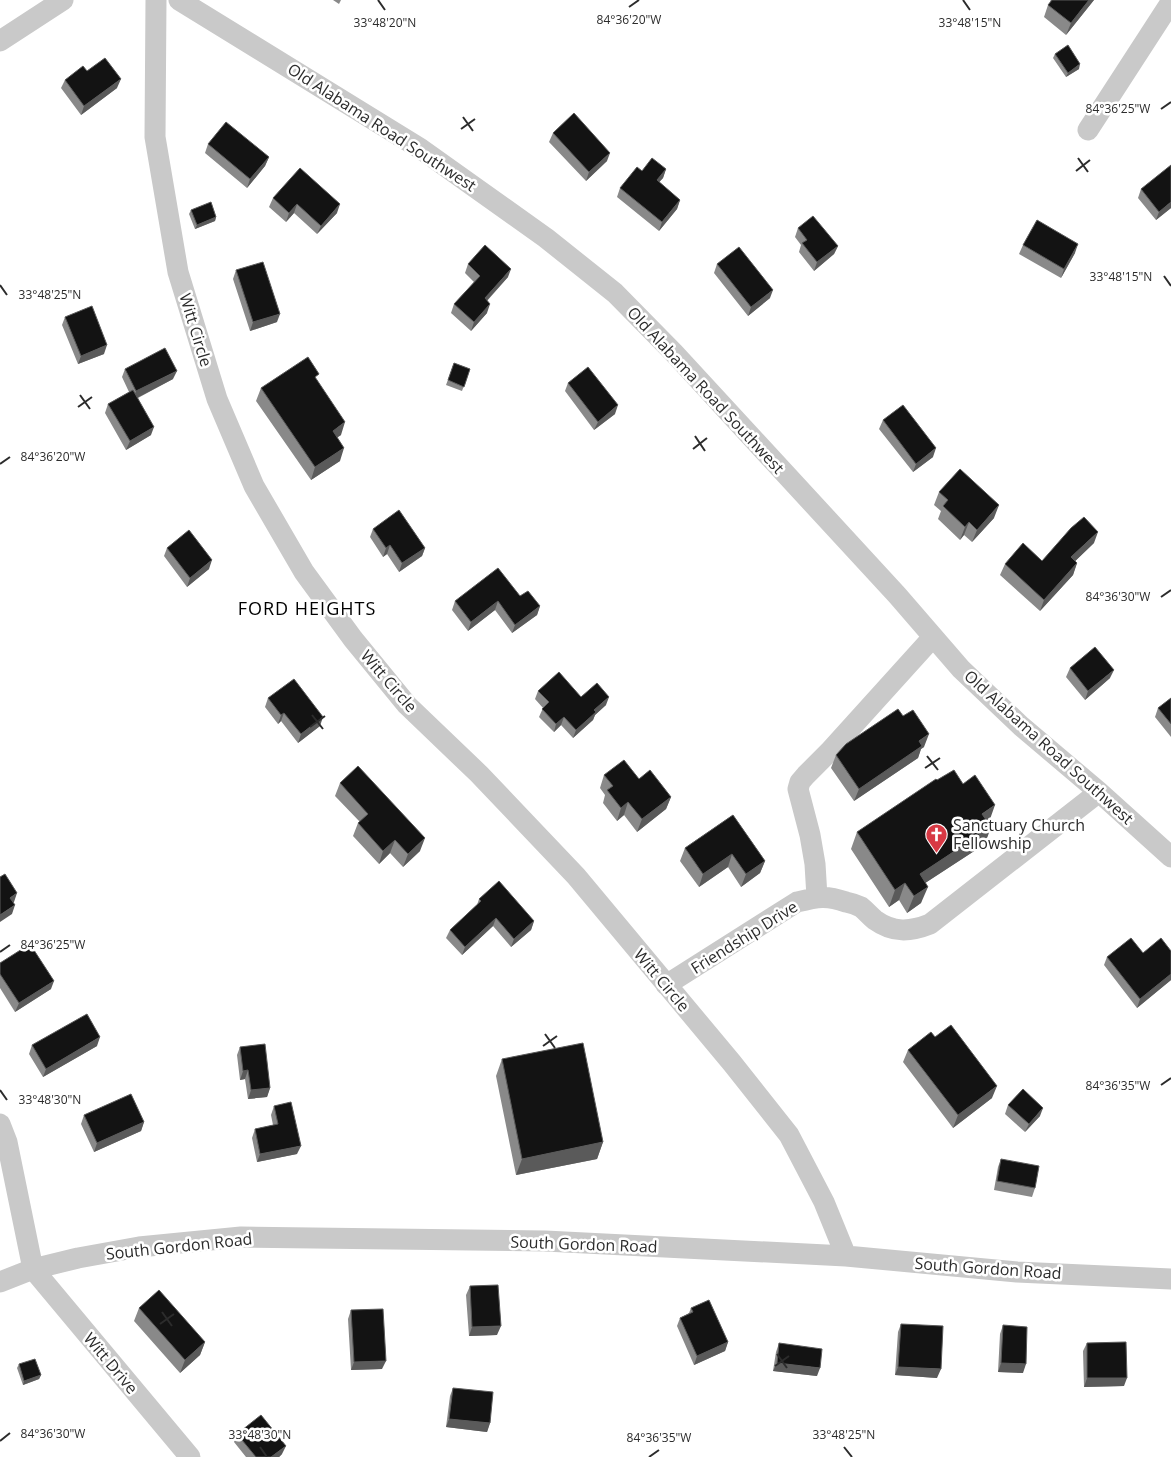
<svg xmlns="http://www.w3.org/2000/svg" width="1171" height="1457" font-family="'Open Sans',sans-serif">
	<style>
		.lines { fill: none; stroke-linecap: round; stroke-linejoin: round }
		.minor { stroke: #c9c9c9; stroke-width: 21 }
		.wall { fill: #898989 }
		.shaded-wall { fill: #5a5a5a }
		.building { fill: #131313; stroke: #5a5a5a }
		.ticks { fill: none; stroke: #2c2c2c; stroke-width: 2 }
		.labels { text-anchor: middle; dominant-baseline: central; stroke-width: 5; stroke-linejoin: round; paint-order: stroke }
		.street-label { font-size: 16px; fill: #2c2c2c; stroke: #fff }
		.poi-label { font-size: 16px; fill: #2c2c2c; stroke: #fff; text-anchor: start }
		.neighbourhood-label { font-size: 18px; letter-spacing: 1px; fill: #000; stroke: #fff }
		.ticks-label { font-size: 12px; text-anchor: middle; fill: #2c2c2c; stroke: #fff; stroke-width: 5; stroke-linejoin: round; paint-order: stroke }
	</style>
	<rect width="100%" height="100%" fill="#fff"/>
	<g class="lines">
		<path class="minor" d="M156,0l-1,137 23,135 39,127 37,87 50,86 49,67 54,66 72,69 97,102 156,187 57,72 35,67 22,54
			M179,0l242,149 125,89 69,55 59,60 223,242 64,74 60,57 78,66 72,65
			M0,41l63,-41
			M1088,130l83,-128
			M817,897l-2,-33 -5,-29 -12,-46 2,-7 6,-7 23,-23 104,-115
			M666,985l131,-83c21,-5 29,-7 49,0 5,1 11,3 15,5 5,4 9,9 14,13 18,13 35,12 55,4l169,-132
			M0,1124l7,18 26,127 157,188
			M0,1282l33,-13 45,-11 61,-11 102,-10 304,4 301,15 171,16 154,7"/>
	</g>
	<path class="wall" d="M333,0h8l-2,4z
		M1050,0h44l-28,35 -22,-18 4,-12 3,-4z
		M1055,54l24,15 -13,8 -13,-19z
		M87,71l30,17 -36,27 -20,-27 4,-8z
		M553,133l54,28 -21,20 -37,-39z
		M208,144l61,13 -4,9 -18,22 -42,-35z
		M666,169l-3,9 -4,4 21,18 -3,9 -18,22 -42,-34 3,-9 22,-17z
		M1141,189l30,19 -15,12 -18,-22z
		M273,198l64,15 -20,21 -23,-21 -8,9 -17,-15z
		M191,210l25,7 -1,4 -20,8 -6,-15z
		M798,228l40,18 -4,8 -20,17 -15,-19 2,-7 -6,-8z
		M1023,245l52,8 -14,25 -42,-24z
		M468,264l40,13 -21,24v12l-16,18 -20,-18 3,-9 20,-22 -9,-9z
		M717,264l53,34 -22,18 -34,-43z
		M236,270l41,52 -27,9 -17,-52z
		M65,317l39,37 -26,10 -16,-39z
		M454,363l16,6 -8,22 -16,-6z
		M125,369l48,10 -35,19 13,37 -25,15 -21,-37 3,-9 21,-12 -7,-15z
		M317,380l24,55 -4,2 3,24 -29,19 -55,-79 5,-13z
		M568,383l47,31 -21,16 -29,-39z
		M883,420l50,37 -20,15 -34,-43z
		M939,492l55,26 -22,24 -8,-7 -4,5 -22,-21 3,-8 -7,-6z
		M373,529l52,19 -3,8 -23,16 -12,-18 -4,3 -13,-20z
		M1094,543l-19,18 2,2 -4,12 -33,36 -40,-36 5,-11 37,-3z
		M167,548l42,21 -22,18 -23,-31z
		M520,596l20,10 -3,9 -25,18 -17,-23 -27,21 -16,-21 3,-9z
		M1070,668l40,10 -25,22 -19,-23z
		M538,691l43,6 25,8 -11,10 -2,5 -20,18 -12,-13 -7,7 -15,-15 4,-9 -8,-9z
		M268,698l52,28 -22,17 -17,-22 -3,3 -13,-17z
		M1171,698v39l-16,-20 3,-9z
		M924,747l-3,2 -3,9 -64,43 -23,-33 5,-13z
		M604,775l35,4 32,18 -5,12 -29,23 -13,-17 -7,6 -14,-18 2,-8 -5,-7z
		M937,780l52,42 -1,1 -3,21 -60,39 -4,20 -14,10 -8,-13 -10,7 -38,-58 6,-17z
		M340,783l80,68 -17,16 -13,-14 -11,11 -26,-28 5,-13 2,-1 -25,-26z
		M733,815l32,46 -5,12 -19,14 -13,-20 -29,20 -19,-26 5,-13z
		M479,899l55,22 -3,9 -20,17 -18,-21 -31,29 -16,-17 4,-8 27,-25z
		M1171,951v29l-34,28 -33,-43 3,-8 36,-4z
		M0,963l51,26 -36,23 -15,-24z
		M935,1037l57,61 -39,30 -50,-66 5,-12z
		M32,1045l65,1 -54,31 -14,-23z
		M240,1047l30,41 -3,9 -19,2 -3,-20 -5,1 -3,-25z
		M502,1059l101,83 -6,17 -81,16 -20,-99z
		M1008,1105l32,11 -15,16 -20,-18z
		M274,1106l23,48 -40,8 -5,-24 3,-9 18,-4 -2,-10z
		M84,1115l60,7 -3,9 -47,21 -13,-28z
		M1001,1159l34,29 -3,9 -38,-7 4,-23z
		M470,1286l27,49 -28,1 -3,-41z
		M139,1308l66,34 -5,13 -20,18 -46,-52z
		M691,1308l37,34 -3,9 -31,14 -17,-39 3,-8 9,-5z
		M351,1310l31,59 -31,1 -3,-51z
		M901,1324l36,54 -42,-3 3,-43z
		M1003,1325l20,48 -25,-1 2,-38z
		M779,1343l38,33 -44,-5 3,-19z
		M1087,1343l37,43 -40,1 -1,-36z
		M19,1364l22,11 -2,4 -16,6 -6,-17z
		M453,1388l37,35 -3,9 -41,-5 4,-31z
		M237,1434l45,20 -3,3h-33l-12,-15z"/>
	<path class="shaded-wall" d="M1089,0h5l-28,35 5,-12z
		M1080,64l-1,5 -13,8 2,-4z
		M121,79l-4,9 -36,27 3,-9z
		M610,153l-3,8 -21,20 3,-9z
		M269,157l-4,9 -18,22 3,-9z
		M666,169l-3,9 -10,11 4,-9z
		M680,200l-3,9 -18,22 3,-9z
		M1171,202v6l-15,12 3,-8z
		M297,204l-3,9 -8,9 3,-9z
		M340,204l-3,9 -20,21 4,-8z
		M216,217l-1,4 -20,8 2,-4z
		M1078,244l-3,9 -14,25 3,-9z
		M838,246l-4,8 -20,17 3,-9z
		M511,269l-3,8 -27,30 4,-9z
		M773,290l-3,8 -22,18 3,-9z
		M490,304l-3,9 -16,18 3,-9z
		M280,314l-3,8 -27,9 3,-9z
		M107,345l-3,9 -26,10 3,-8z
		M177,371l-4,8 -40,21 3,-9z
		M618,405l-3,9 -21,16 4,-8z
		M345,422l-4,13 -13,9 5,-13z
		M154,427l-3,8 -25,15 4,-9z
		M344,448l-4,13 -29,19 4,-13z
		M936,448l-3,9 -20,15 3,-8z
		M999,505l-5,13 -22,24 5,-12z
		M969,522l-5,13 -4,5 5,-13z
		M1098,532l-4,11 -27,26 4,-12z
		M390,545l-3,9 -4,3 3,-9z
		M425,548l-3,8 -23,16 3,-9z
		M212,560l-3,9 -22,18 3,-9z
		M1077,563l-4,12 -33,36 4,-11z
		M498,601l-3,9 -27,21 3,-9z
		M540,606l-3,9 -25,18 3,-8z
		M1114,670l-4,8 -25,22 3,-9z
		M609,697l-3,8 -11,10 -2,5 -20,18 3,-8 18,-20z
		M284,713l-3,8 -3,3 3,-9z
		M323,717l-3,9 -22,17 3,-9z
		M564,717l-3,8 -7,7 2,-8z
		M929,734l-5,13 -3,2 -3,9 -64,43 5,-12 60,-48z
		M671,797l-5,12 -29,23 5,-13z
		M628,802l-4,13 -7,6 4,-13z
		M995,805l-6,17 -13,9 6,-17z
		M991,827l-6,17 -72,47 7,-17z
		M425,838l-5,13 -17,16 5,-13z
		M395,840l-5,13 -11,11 4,-13z
		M732,854l-4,13 -29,20 4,-13z
		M765,861l-5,12 -19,14 5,-13z
		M905,883l-6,17 -10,7 6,-17z
		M928,887l-7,16 -14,10 7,-17z
		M17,893l-3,9 -7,4 3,-8z
		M15,905l-3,9 -12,8v-7z
		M496,918l-3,8 -31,29 3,-8z
		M534,921l-3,9 -20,17 3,-8z
		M1171,974v6l-34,28 3,-9z
		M54,981l-3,8 -36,23 4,-9z
		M100,1037l-3,9 -54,31 3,-8z
		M248,1070l-3,9 -5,1 3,-9z
		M997,1086l-5,12 -39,30 5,-13z
		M270,1088l-3,9 -19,2 3,-9z
		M1043,1108l-3,8 -15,16 4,-8z
		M144,1122l-3,9 -47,21 3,-9z
		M603,1142l-6,17 -81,16 6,-16z
		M301,1146l-4,8 -40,8 3,-8z
		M501,1326l-4,9 -28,1 3,-9z
		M205,1342l-5,13 -20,18 5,-13z
		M728,1342l-3,9 -31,14 3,-9z
		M386,1361l-4,8 -31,1 3,-8z
		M777,1363l43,5 -3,8 -44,-5z
		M1001,1363l25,1 -3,9 -25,-1z
		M898,1367l43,2 -4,9 -42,-3z
		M41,1375l-2,4 -16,6 1,-4z
		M1087,1378h40l-3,8 -40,1z
		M449,1419l41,4 -3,9 -41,-5z
		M286,1446l-4,8 -3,3h-8z"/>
	<path class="building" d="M1052,0h37l-18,23 -23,-18z
		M1068,45l12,19 -12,9 -13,-19z
		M105,58l16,21 -37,27 -19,-26 18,-14 4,5z
		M574,113l36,40 -21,19 -36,-39z
		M226,122l43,35 -19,22 -42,-35z
		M652,158l14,11 -9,11 23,20 -18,22 -42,-34 17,-21 5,4z
		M1171,165v37l-12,10 -18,-23z
		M300,168l40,36 -19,22 -24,-22 -8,9 -16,-15z
		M211,202l5,15 -19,8 -6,-15z
		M813,216l25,30 -21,16 -15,-19 5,-3 -9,-12z
		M1037,220l41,24 -14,25 -41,-24z
		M485,245l26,24 -26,29 5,6 -16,18 -20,-18 26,-28 -12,-12z
		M739,247l34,43 -22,17 -34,-43z
		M263,262l17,52 -27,8 -17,-52z
		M92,306l15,39 -26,11 -16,-39z
		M165,348l12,23 -41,20 -11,-22z
		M308,357l11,17 -4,3 30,45 -12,9 11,17 -29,19 -54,-79z
		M454,363l16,6 -6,18 -16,-7z
		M588,367l30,38 -20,17 -30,-39z
		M133,390l21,37 -24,14 -22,-37z
		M903,405l33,43 -20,16 -33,-44z
		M960,469l39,36 -22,25 -8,-8 -4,5 -22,-21 5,-6 -9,-8z
		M399,510l26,38 -23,15 -12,-18 -4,3 -13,-19z
		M1084,517l14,15 -27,25 6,6 -33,37 -39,-36 18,-21 19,18 29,-33z
		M189,530l23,30 -22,18 -23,-30z
		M498,568l22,28 8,-5 12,15 -25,19 -17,-24 -27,21 -16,-21z
		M1095,647l19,23 -26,21 -18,-23z
		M559,672l22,25 16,-14 12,14 -15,13 2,2 -20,18 -12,-13 -8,7 -14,-15 7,-7 -11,-11z
		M294,679l29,38 -22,17 -17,-21 -3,2 -13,-17z
		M1171,698v26l-13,-16z
		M898,709l5,7 10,-6 16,24 -10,7 3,5 -63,43 -23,-34 10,-11z
		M624,760l15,19 11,-9 21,27 -29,22 -14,-17 -7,6 -14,-18 6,-4 -9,-11z
		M358,766l67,72 -17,16 -13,-14 -12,11 -25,-28 10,-9 -28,-31z
		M954,770l9,14 12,-9 20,30 -13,9 9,13 -71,47 8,13 -14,9 -9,-13 -10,7 -38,-58 79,-53 1,1z
		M733,815l32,46 -19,13 -14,-20 -29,20 -18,-26z
		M5,874l12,19 -7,5 5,7 -15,10v-38z
		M499,881l35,40 -20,18 -18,-21 -31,29 -15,-17 31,-29 -2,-2z
		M1131,938l12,15 18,-15 10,13v23l-31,25 -33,-42z
		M30,944l24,37 -35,22 -19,-29v-11z
		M87,1014l13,23 -54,32 -14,-24z
		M951,1025l46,61 -39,29 -50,-65 23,-18 4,5z
		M583,1043l20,99 -81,17 -20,-100z
		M265,1044l5,44 -19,2 -3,-20 -5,1 -3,-24z
		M1023,1089l20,19 -14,16 -21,-19z
		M131,1094l13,28 -47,21 -13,-28z
		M291,1102l10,44 -41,8 -5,-25 23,-5 -4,-18z
		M1001,1159l38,7 -4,22 -38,-7z
		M498,1285l3,41 -29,1 -2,-41z
		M159,1290l46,52 -20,18 -46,-52z
		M709,1300l19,42 -31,14 -17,-38 13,-6 -2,-4z
		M383,1309l3,52 -32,1 -3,-52z
		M901,1324l42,2 -2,43 -43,-2z
		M1003,1325l24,2 -1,37 -25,-1z
		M1126,1342l1,36h-40v-35z
		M779,1343l43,6 -2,19 -43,-5z
		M35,1359l6,16 -17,6 -5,-17z
		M453,1388l40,4 -3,31 -41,-4z
		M261,1415l25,31 -15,11h-15l-19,-23z"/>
	<path class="ticks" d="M378,0l7,10M963,0l7,10M629,7l10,-7M1161,109l10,-7M463,117l10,14M461,129l14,-10M1078,158l10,14M1076,171l14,-11M1164,276l7,10M0,285l7,10M80,395l10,14M78,407l14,-10M695,436l10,15M693,449l14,-11M0,464l10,-7M1161,597l10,-7M312,715l11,14M310,727l15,-11M927,756l11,14M925,768l15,-10M0,952l10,-7M545,1034l10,14M543,1046l14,-10M1161,1085l10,-7M0,1090l7,10M162,1312l10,14M160,1324l14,-10M777,1354l10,14M775,1366l14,-10M0,1441l10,-8M260,1447l7,10M844,1447l8,10M649,1457l10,-7"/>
	<defs>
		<symbol id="church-pin" viewBox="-11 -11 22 30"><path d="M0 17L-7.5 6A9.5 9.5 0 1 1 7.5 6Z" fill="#d73944" stroke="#fff"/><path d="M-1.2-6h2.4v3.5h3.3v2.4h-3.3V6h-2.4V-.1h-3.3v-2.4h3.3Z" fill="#fff"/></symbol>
	</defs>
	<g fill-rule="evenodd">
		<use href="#church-pin" x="924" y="822" width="25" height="34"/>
	</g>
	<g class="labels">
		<g class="street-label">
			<text transform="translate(382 127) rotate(33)">Old Alabama Road Southwest</text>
			<text transform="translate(196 330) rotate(73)">Witt Circle</text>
			<text transform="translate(706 390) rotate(47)">Old Alabama Road Southwest</text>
			<text transform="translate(389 681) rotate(49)">Witt Circle</text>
			<text transform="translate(1049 747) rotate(42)">Old Alabama Road Southwest</text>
			<text transform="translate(744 937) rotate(-32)">Friendship Drive</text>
			<text transform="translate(662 980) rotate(50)">Witt Circle</text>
			<text transform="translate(584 1244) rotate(2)">South Gordon Road</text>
			<text transform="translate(179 1246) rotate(-6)">South Gordon Road</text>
			<text transform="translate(988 1268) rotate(4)">South Gordon Road</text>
			<text transform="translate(111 1363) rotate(50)">Witt Drive</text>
		</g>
		<g class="poi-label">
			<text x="953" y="825">Sanctuary Church<tspan x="953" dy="18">Fellowship</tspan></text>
		</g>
		<g class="neighbourhood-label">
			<text x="307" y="608">FORD HEIGHTS</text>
		</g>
	</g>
	<g class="ticks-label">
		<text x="629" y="24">84°36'20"W</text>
		<text x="385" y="27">33°48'20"N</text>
		<text x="970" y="27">33°48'15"N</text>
		<text x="1118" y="113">84°36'25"W</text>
		<text x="1121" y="281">33°48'15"N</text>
		<text x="50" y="299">33°48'25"N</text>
		<text x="53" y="461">84°36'20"W</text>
		<text x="1118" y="601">84°36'30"W</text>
		<text x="53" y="949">84°36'25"W</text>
		<text x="1118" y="1090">84°36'35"W</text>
		<text x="50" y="1104">33°48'30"N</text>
		<text x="53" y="1438">84°36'30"W</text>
		<text x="260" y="1439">33°48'30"N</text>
		<text x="844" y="1439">33°48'25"N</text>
		<text x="659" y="1442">84°36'35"W</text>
	</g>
</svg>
